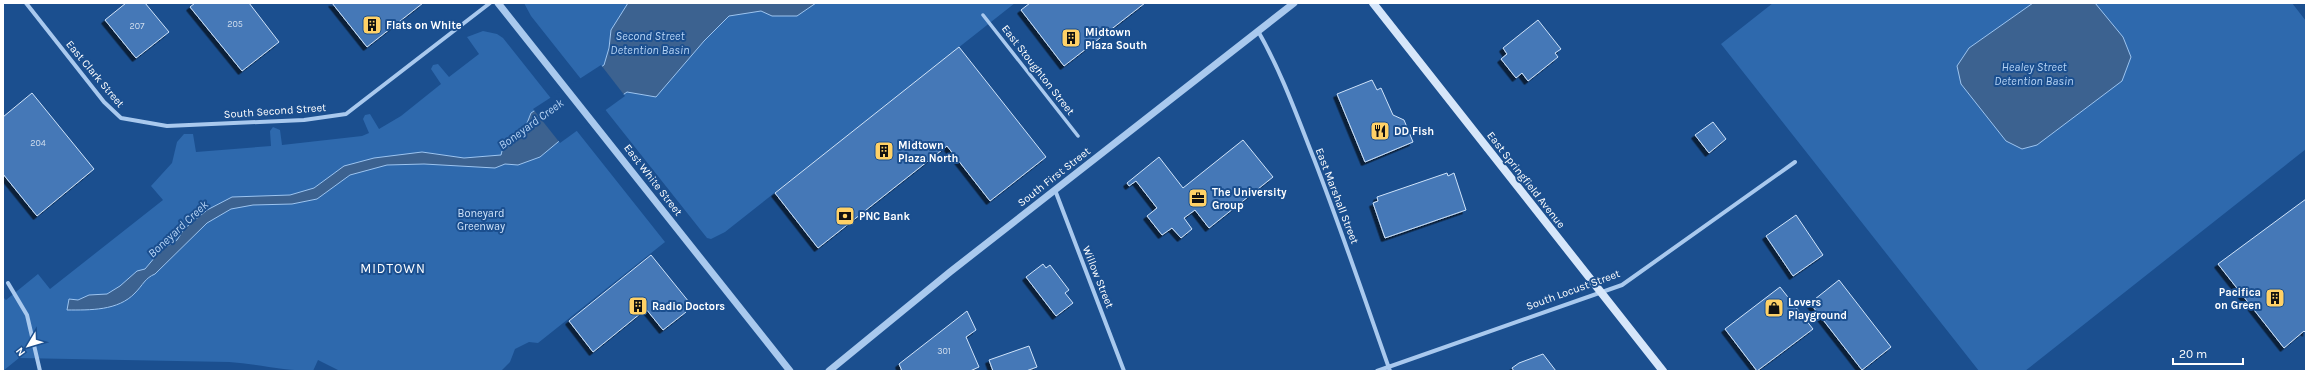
<svg xmlns="http://www.w3.org/2000/svg" width="2309" height="374" font-family="Karla,sans-serif">
	<style>
		.green { fill: #2e69ad }
		.water { fill: #3c6290; stroke: #9cc4f0 }
		.pier { fill: #1b4f8f }
		.building { fill: #4478b7; stroke: #cfe3fa; filter: url(#shadow) }
		.lines { fill: none; stroke-linecap: round; stroke-linejoin: round }
		.pedestrian { stroke: #a9c9ee; stroke-width: 3.5 }
		.minor { stroke: #a9c9ee; stroke-width: 4 }
		.tertiary { stroke: #a9c9ee; stroke-width: 7 }
		.secondary { stroke: #d6e6fa; stroke-width: 8 }
		.labels { text-anchor: middle; dominant-baseline: central; stroke-width: 4; stroke-linejoin: round; paint-order: stroke }
		.number-label { font-size: 9px; fill: #d0dded }
		.poi-label { font-size: 11px; font-weight: bold; fill: #fff; stroke: #1b4f8f; text-anchor: start }
		.street-label { font-size: 11px; fill: #fff; stroke: #1b4f8f }
		.park-label { font-size: 11px; fill: #cfe3fa; stroke: #1b4f8f }
		.water-label { font-size: 12px; font-style: italic; fill: #b5d3f5; stroke: #1b4f8f }
		.quarter-label { font-size: 13px; letter-spacing: 1px; fill: #fff; stroke: #1b4f8f }
	</style>
	<defs>
		<filter id="shadow"><feDropShadow dx="-3.5" dy="3.5" stdDeviation="0" flood-color="#0009"/></filter>
	</defs>
	<rect width="100%" height="100%" fill="#1b4f8f"/>
	<path class="green" d="M524,3h491l-290,229 -14,7 -4,-1 -176,-222z
		M1773,3h519l14,18v128l-281,222h-46l-258,-327z
		M483,31l14,3 6,4 162,204 -127,101 -9,-1 -14,7 -5,13 -9,9h-161l-22,-11 -5,11c-28,0 -56,-7 -84,-9l-210,-4 -16,13v-74l3,3 32,-26 12,15 113,-89 -12,-14 21,-23 5,-21 7,-8h9l3,18 75,-6 -1,-15 3,-4 7,3 2,15 80,-9 7,-3 -6,-14 2,-4 5,-1 9,15 22,-13 40,-32 -10,-15 2,-4 5,-1 11,13 30,-23 -12,-17z"/>
	<path class="water" d="M628,3h188l-19,13h-25l-11,-5 -32,5 -25,25 -48,56 -29,-5 -57,40 -30,25 -22,8 -13,-1 -10,4 -71,-4 -37,1 -37,10 -33,24 -25,5 -39,1 -22,4 -24,14 -52,51c-10,4 -12,11 -20,19 -17,18 -45,17 -68,17l2,-11 9,1 11,-5 18,-1 13,-8 17,-15 8,-2 16,-19 16,-10 7,-11 23,-19 25,-13 58,-2 24,-7 30,-22 30,-8 48,-6 42,6 37,-3 1,-4 20,-15 9,-23 73,-48 5,-17 2,-18z
		M2033,3h62l28,34 8,20 -9,24 -85,64 -15,4 -16,-8 -45,-57 -4,-18 12,-18z"/>
	<path class="pier" d="M601,65l24,31 -65,47 -27,-34z"/>
	<path class="building" d="M126,3h19l24,29 -33,26 -31,-38z
		M195,3h54l30,39 -37,29 -52,-64z
		M332,3h91l-56,44z
		M1030,3h115l-81,63 -43,-56z
		M1538,20l23,29 -6,4 3,4 -30,24 -6,-8 -6,5 -15,-19 6,-5 -4,-6z
		M959,47l87,110 -56,44 -43,-55 -129,102 -43,-55z
		M1372,80l5,10 4,-2 12,27 11,5 9,22 -48,20 -28,-68z
		M32,93l62,76 -57,47 -34,-42v-57z
		M1713,122l13,17 -17,14 -14,-18z
		M1243,140l30,37 -64,51 -14,-18 -11,8 8,11 -11,9 -9,-10 -10,7 -15,-19 10,-8 -21,-27 -7,5 -2,-3 32,-26 24,31z
		M1447,173l1,3 6,-3 12,37 -81,28 -12,-35 5,-2 -1,-4z
		M2306,199v134l-2,-2 -20,17 -66,-84z
		M1796,215l27,40 -30,21 -27,-40z
		M651,255l38,47 -3,10 -23,18 -17,-21 -53,43 -24,-31z
		M1043,264l3,4 4,-3 19,25 -4,3 8,10 -17,13 -30,-39z
		M1839,280l52,67 -29,23 -52,-67z
		M1780,287l33,42 -56,42 -32,-42z
		M967,311l9,19 -10,7 13,30 -9,4h-68l-3,-7z
		M1029,346l8,21 -11,4h-33l-4,-11z
		M1543,354l13,17h-42l-2,-3 7,-5z"/>
	<g class="lines">
		<path class="pedestrian" d="M983,15l95,121"/>
		<path class="minor" d="M26,3l78,99 17,16 46,8 137,-6 42,-6 144,-111
			M1258,31c23,40 39,85 56,128 27,70 51,141 76,212
			M1055,190l69,181
			M8,283l19,32 13,56
			M1377,371l245,-86 173,-123"/>
		<path class="tertiary" d="M498,3l292,368
			M829,371l121,-99 344,-269"/>
		<path class="secondary" d="M1373,3l290,368"/>
	</g>
	<defs>
		<symbol id="building-square" viewBox="-11 -11 22 22"><rect x="-9" y="-9" width="18" height="18" rx="4" fill="#ffd166" stroke="#1b4f8f"/><path d="M-4-6H4V6H1V3H-1V6H-4ZM-2.5-4.3h1.7v1.8h-1.7ZM.8-4.3h1.7v1.8H.8ZM-2.5-1h1.7V.8h-1.7ZM.8-1h1.7V.8H.8Z" fill="#111"/></symbol>
		<symbol id="restaurant-square" viewBox="-11 -11 22 22"><rect x="-9" y="-9" width="18" height="18" rx="4" fill="#ffd166" stroke="#1b4f8f"/><path d="M-5-6h1v4h1v-4h1v4h1v-4h1v5L-1.5 .5V6h-2V.5L-5-1ZM5-6V6H3V1.5H1.5Q1.5-4 5-6Z" fill="#111"/></symbol>
		<symbol id="office-square" viewBox="-11 -11 22 22"><rect x="-9" y="-9" width="18" height="18" rx="4" fill="#ffd166" stroke="#1b4f8f"/><path d="M-6-3h4V-5.5h4V-3h4V5H-6ZM-1-4.5V-3h2v-1.5ZM-6 0V1H6V0Z" fill="#111"/></symbol>
		<symbol id="bank-square" viewBox="-11 -11 22 22"><rect x="-9" y="-9" width="18" height="18" rx="4" fill="#ffd166" stroke="#1b4f8f"/><path d="M-6-4H6V4H-6ZM0-2.3a2.3 2.3 0 1 0 0 4.6a2.3 2.3 0 1 0 0-4.6Z" fill="#111"/></symbol>
		<symbol id="shop-square" viewBox="-11 -11 22 22"><rect x="-9" y="-9" width="18" height="18" rx="4" fill="#ffd166" stroke="#1b4f8f"/><path d="M-5-2.5h2.3a2.7 3.5 0 0 1 5.4 0H5L5.5 6h-11ZM-1.5-2.5h3a1.5 2.3 0 0 0-3 0Z" fill="#111"/></symbol>
	</defs>
	<g fill-rule="evenodd">
		<use href="#building-square" x="361" y="14" width="22" height="22"/>
		<use href="#building-square" x="1060" y="27" width="22" height="22"/>
		<use href="#restaurant-square" x="1369" y="120" width="22" height="22"/>
		<use href="#building-square" x="873" y="140" width="22" height="22"/>
		<use href="#office-square" x="1187" y="187" width="22" height="22"/>
		<use href="#bank-square" x="834" y="205" width="22" height="22"/>
		<use href="#building-square" x="2264" y="287" width="22" height="22"/>
		<use href="#building-square" x="627" y="295" width="22" height="22"/>
		<use href="#shop-square" x="1763" y="297" width="22" height="22"/>
	</g>
	<g class="labels">
		<g class="number-label">
			<text x="235" y="24">205</text>
			<text x="137" y="26">207</text>
			<text x="38" y="143">204</text>
			<text x="944" y="351">301</text>
		</g>
		<g class="poi-label">
			<text x="386" y="25">Flats on White</text>
			<text x="1085" y="32">Midtown<tspan x="1085" dy="13">Plaza South</tspan></text>
			<text x="1394" y="131">DD Fish</text>
			<text x="898" y="145">Midtown<tspan x="898" dy="13">Plaza North</tspan></text>
			<text x="1212" y="192">The University<tspan x="1212" dy="13">Group</tspan></text>
			<text x="859" y="216">PNC Bank</text>
			<text x="2261" y="292" text-anchor="end">Pacifica<tspan x="2261" dy="13">on Green</tspan></text>
			<text x="1788" y="302">Lovers<tspan x="1788" dy="13">Playground</tspan></text>
			<text x="652" y="306">Radio Doctors</text>
		</g>
		<g class="street-label">
			<text transform="translate(1038 70) rotate(52)">East Stoughton Street</text>
			<text transform="translate(95 74) rotate(50)">East Clark Street</text>
			<text transform="translate(275 111) rotate(-4)">South Second Street</text>
			<text transform="translate(1054 177) rotate(-38)">South First Street</text>
			<text transform="translate(653 180) rotate(52)">East White Street</text>
			<text transform="translate(1526 180) rotate(52)">East Springfield Avenue</text>
			<text transform="translate(1337 196) rotate(69)">East Marshall Street</text>
			<text transform="translate(1098 277) rotate(68)">Willow Street</text>
			<text transform="translate(1573 290) rotate(-20)">South Locust Street</text>
		</g>
		<g class="park-label">
			<text x="481" y="213">Boneyard<tspan x="481" dy="13">Greenway</tspan></text>
		</g>
		<g class="water-label">
			<text x="650" y="36">Second Street<tspan x="650" dy="14">Detention Basin</tspan></text>
			<text x="2034" y="67">Healey Street<tspan x="2034" dy="14">Detention Basin</tspan></text>
			<text transform="translate(531 124) rotate(-36)">Boneyard Creek</text>
			<text transform="translate(178 229) rotate(-43)">Boneyard Creek</text>
		</g>
		<g class="quarter-label">
			<text x="393" y="268">MIDTOWN</text>
		</g>
	</g>
	<rect width="2309" height="374" fill="none" stroke="#ffffff" stroke-width="8"/>
	<g transform="translate(28 346) rotate(232)" stroke="#1b4f8f" stroke-width="3" paint-order="stroke">
	<path d="M0-3L7 15L0 10L-7 15Z" fill="#ffffff"/>
	<text y="-6" font-size="11" font-weight="bold" text-anchor="middle" fill="#ffffff">N</text>
	</g>
	<path d="M2173 358v6h70v-6" fill="none" stroke="#ffffff" stroke-width="2"/>
	<text x="2179" y="358" font-size="12" fill="#ffffff" stroke="#1b4f8f" stroke-width="3" paint-order="stroke">20 m</text>
</svg>
